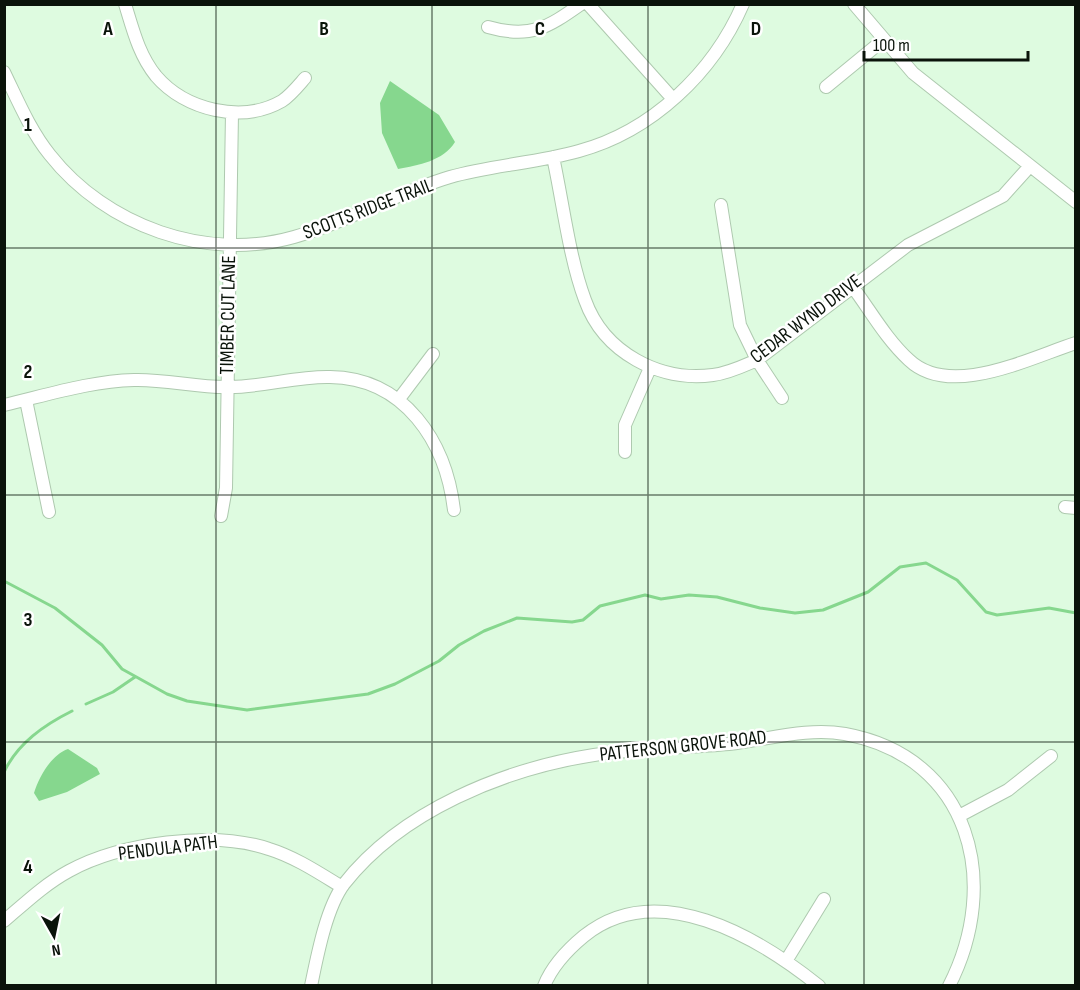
<svg xmlns="http://www.w3.org/2000/svg" width="1080" height="990" font-family="'Sofia Sans Condensed',sans-serif">
	<style>
		.water { fill: #86d78e }
		.lines { fill: none; stroke-linecap: round; stroke-linejoin: round }
		.stream { stroke: #86d78e; stroke-width: 3 }
		.minor-casing { stroke: #aec9af; stroke-width: 14 }
		.minor { stroke: #fff; stroke-width: 12 }
		.grid { fill: none; stroke: #0a130a; stroke-width: 1.5; stroke-opacity: 0.55 }
		.labels { text-anchor: middle; dominant-baseline: central; stroke-width: 5; stroke-linejoin: round; paint-order: stroke }
		.street-label { font-size: 20px; fill: #0a130a; stroke: #fff }
		.grid-label { font-size: 20px; text-anchor: middle; font-weight: bold; fill: #0a130a; stroke: #fff; stroke-width: 5; stroke-linejoin: round; paint-order: stroke }
	</style>
	<rect width="100%" height="100%" fill="#defbe0"/>
	<path class="water" d="M390,81l49,34 16,27c-12,19 -36,23 -57,27l-16,-36 -2,-30z
		M68,749l29,19 3,6 -33,18 -28,9 -5,-8c5,-16 17,-38 34,-44z"/>
	<g class="lines">
		<path class="stream" d="M4,581l51,27 47,37 20,24 45,25 20,7 60,9 121,-16 27,-10 44,-23 20,-16 25,-14 33,-13 55,4 11,-2 17,-14 45,-11 16,4 28,-4 28,2 43,11 35,5 28,-3 45,-18 32,-25 26,-4 31,17 29,32 11,3 52,-7 27,5
			M86,704l27,-12 22,-15
			M4,772c14,-29 40,-47 68,-61"/>
		<defs>
			<path id="minor" d="M125,4c8,26 14,51 31,72 29,34 86,48 126,25 9,-6 16,-15 23,-23
				M588,4l85,95
				M854,4l59,69 163,129
				M488,27c42,12 59,1 93,-23
				M4,72c14,29 26,58 46,83 56,71 156,107 244,82 54,-15 102,-44 156,-60 42,-12 87,-14 129,-26 73,-20 134,-78 164,-147
				M826,87l56,-46
				M553,157c10,46 16,100 32,143 19,53 75,82 128,75 16,-2 30,-9 44,-15l151,-115 95,-49 27,-30
				M721,205l19,120 17,35 25,38
				M852,286c18,24 34,53 57,74 41,39 120,-2 167,-17
				M399,399l34,-45
				M26,400l23,112
				M4,405c43,-10 87,-24 130,-25 32,-1 64,8 96,7 34,0 67,-11 100,-10 75,1 116,65 124,133
				M625,452v-27l25,-57
				M1065,507l11,1
				M221,516l5,-28 6,-375
				M959,816l49,-26 43,-34
				M4,921c21,-18 41,-37 65,-50 51,-28 144,-41 200,-22 26,8 50,24 73,38
				M786,961l38,-62
				M311,986c6,-29 15,-78 33,-102 57,-73 160,-115 250,-129 45,-7 90,-7 135,-11 38,-4 78,-17 116,-10 126,23 157,149 104,252
				M544,986c8,-20 23,-36 40,-50 73,-59 174,1 235,50"/>
		</defs>
		<use href="#minor" class="minor-casing"/>
		<use href="#minor" class="minor"/>
	</g>
	<path class="grid" d="M216,4v982M432,4v982M648,4v982M864,4v982M4,248h1072M4,495h1072M4,742h1072"/>
	<g class="labels">
		<g class="street-label">
			<text transform="translate(368 209) rotate(-21)">SCOTTS RIDGE TRAIL</text>
			<text transform="translate(228 315) rotate(-89)">TIMBER CUT LANE</text>
			<text transform="translate(806 319) rotate(-37)">CEDAR WYND DRIVE</text>
			<text transform="translate(683 746) rotate(-6)">PATTERSON GROVE ROAD</text>
			<text transform="translate(168 848) rotate(-7)">PENDULA PATH</text>
		</g>
	</g>
	<g class="grid-label">
		<text x="108" y="35">A</text>
		<text x="324" y="35">B</text>
		<text x="540" y="35">C</text>
		<text x="756" y="35">D</text>
		<text x="28" y="131">1</text>
		<text x="28" y="378">2</text>
		<text x="28" y="626">3</text>
		<text x="28" y="873">4</text>
	</g>
	<rect width="1080" height="990" fill="none" stroke="#0a130a" stroke-width="12"/>
	<g transform="translate(54 936) rotate(171)" stroke="#ffffff" stroke-width="4.5" paint-order="stroke">
	<path d="M0-4.5L10 22L0 15L-10 22Z" fill="#0a130a"/>
	<text y="-9" font-size="16" font-weight="bold" text-anchor="middle" fill="#0a130a">N</text>
	</g>
	<path d="M864 51v9h164v-9" fill="none" stroke="#0a130a" stroke-width="3"/>
	<text x="873" y="51" font-size="18" fill="#0a130a" stroke="#ffffff" stroke-width="4.5" paint-order="stroke">100 m</text>
</svg>
